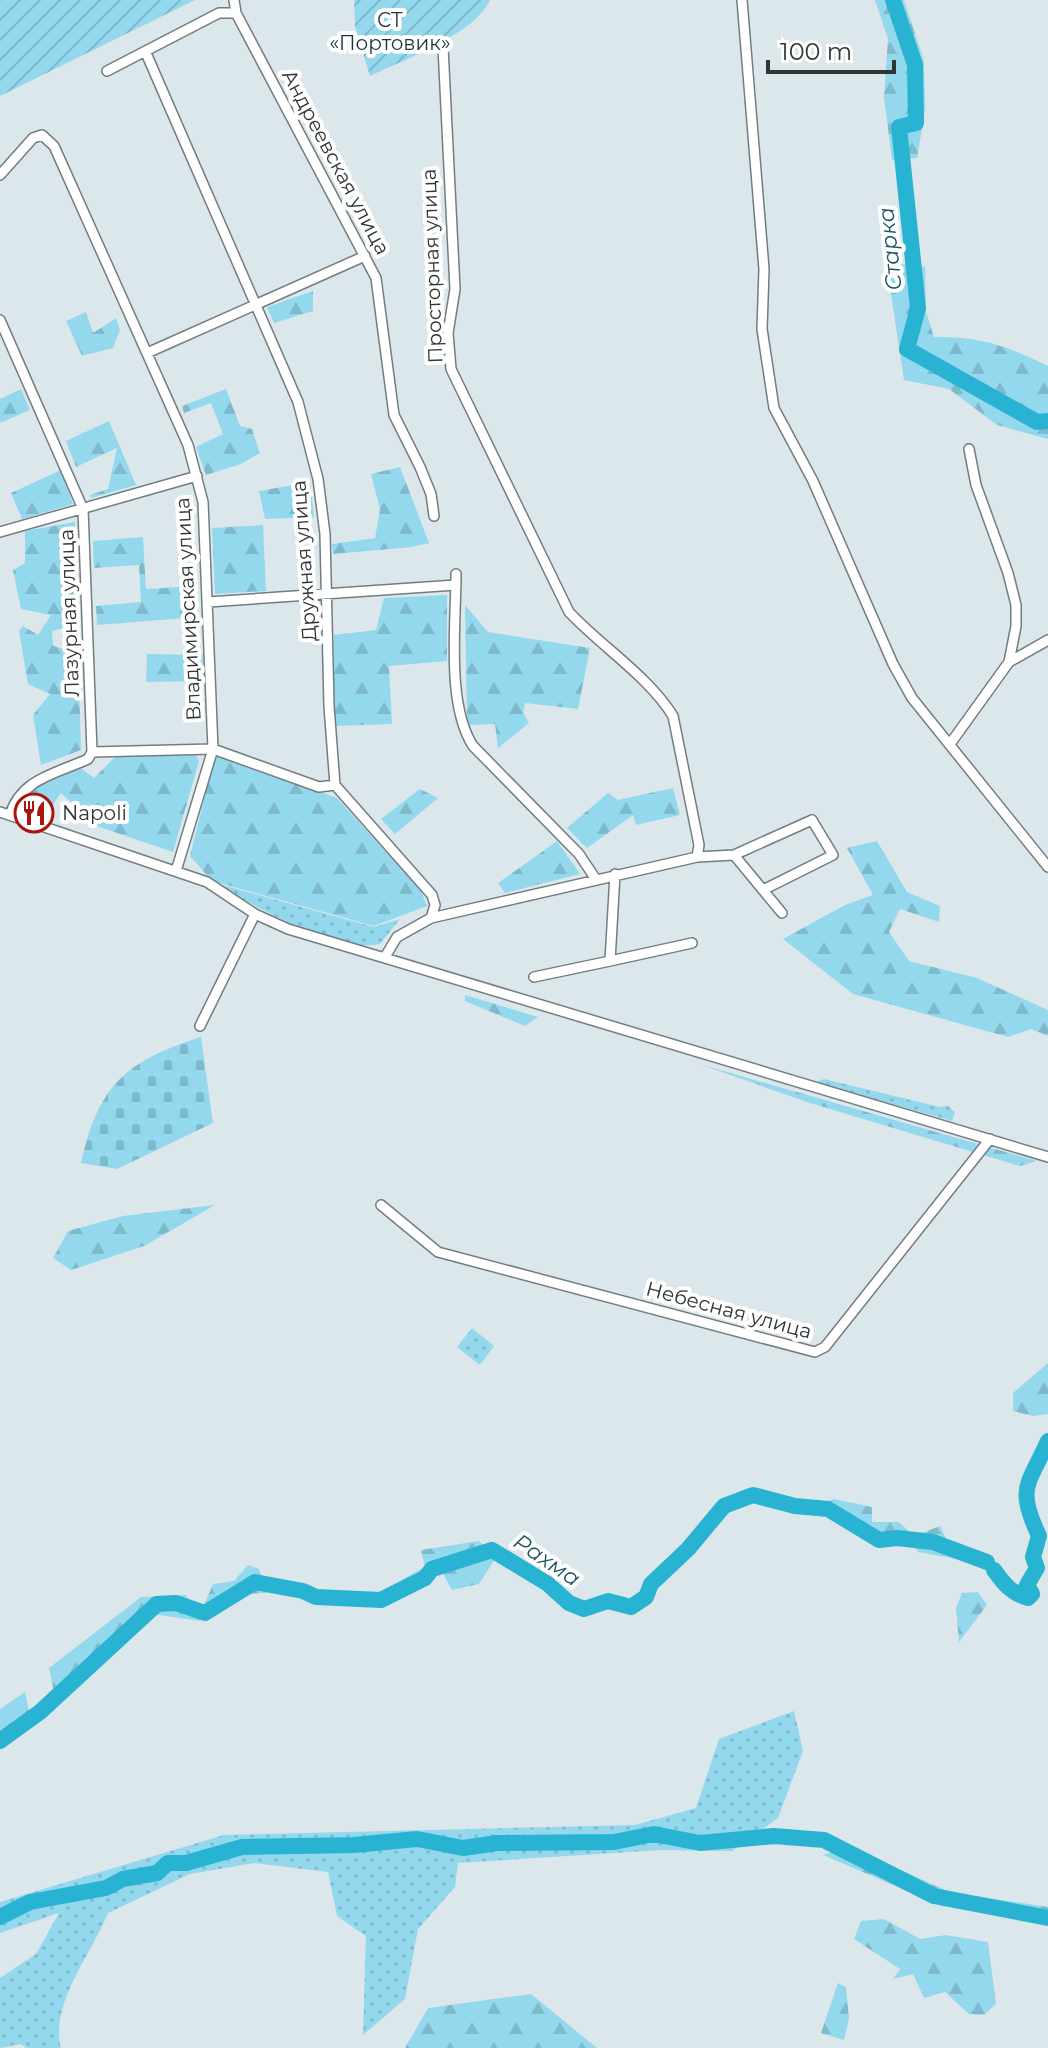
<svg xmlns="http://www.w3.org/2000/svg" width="1048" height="2048" font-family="Montserrat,sans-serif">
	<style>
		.grass { fill: url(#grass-dots) }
		.forest { fill: url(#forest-firs) }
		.cemetery { fill: url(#cemetery-stones) }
		.garden { fill: url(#garden-furrows) }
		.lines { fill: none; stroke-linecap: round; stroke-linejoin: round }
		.river { stroke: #29b3d3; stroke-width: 16 }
		.minor-casing { stroke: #737d80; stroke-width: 12 }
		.minor { stroke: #fff; stroke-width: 9 }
		.labels { text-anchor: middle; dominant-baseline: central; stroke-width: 8; stroke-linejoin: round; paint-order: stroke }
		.park-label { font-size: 20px; fill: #1e333a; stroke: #fff }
		.street-label { font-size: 20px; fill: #303435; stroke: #fff }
		.poi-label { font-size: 20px; fill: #303435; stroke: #fff; text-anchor: start }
		.water-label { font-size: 22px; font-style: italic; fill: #1f5461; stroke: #fff }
	</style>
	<defs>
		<pattern id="grass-dots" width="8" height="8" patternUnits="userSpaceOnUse" patternTransform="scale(2)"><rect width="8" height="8" fill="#93d8ed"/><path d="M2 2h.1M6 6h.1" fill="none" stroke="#7fbacc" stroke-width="1.8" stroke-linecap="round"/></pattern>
		<pattern id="forest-firs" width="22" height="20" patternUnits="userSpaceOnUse" patternTransform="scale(2)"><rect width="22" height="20" fill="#93d8ed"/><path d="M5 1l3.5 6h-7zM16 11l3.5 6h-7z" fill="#7fbacc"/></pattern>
		<pattern id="cemetery-stones" width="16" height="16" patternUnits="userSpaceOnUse" patternTransform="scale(2)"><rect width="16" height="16" fill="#93d8ed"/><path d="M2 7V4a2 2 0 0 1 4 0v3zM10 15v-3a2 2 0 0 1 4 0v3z" fill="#7fbacc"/></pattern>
		<pattern id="garden-furrows" width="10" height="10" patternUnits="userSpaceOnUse" patternTransform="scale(2)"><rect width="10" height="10" fill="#93d8ed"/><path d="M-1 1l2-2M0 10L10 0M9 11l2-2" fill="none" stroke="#7fbacc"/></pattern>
	</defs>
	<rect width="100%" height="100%" fill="#dce7eb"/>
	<path class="grass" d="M219,884l155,43 26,-8 -20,25c-44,9 -124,-36 -161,-60z
		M824,1079l116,28 8,-1 7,6 -3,9 -136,-39z
		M472,1328l22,18 -14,19 -23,-18z
		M794,1711l9,40 -25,67 -46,33 -71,-1 -203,13 -3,24 -37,42 -13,70 -42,36 3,-99 -29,-20 -9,-44 -74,-9 -64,11 -82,39c-16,40 -59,92 -47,135h-35l-5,-4 -21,4v-70l36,-24 23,-41 -59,20v-31l224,-67 411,-10 61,-17 23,-69z"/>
	<path class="forest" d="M875,0h29l20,61 1,50 -8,47 -25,2 -8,-63 4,-58z
		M899,264l26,3 1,45 8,25c48,-1 72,9 114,29v73l-51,-14 -48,-36 -45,-9 -15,-99z
		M313,291v20l-39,12 -7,-16z
		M86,312l7,21 23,-15 4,12 -7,18 -31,8 -16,-35z
		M21,389l9,21 -30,13v-24z
		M226,389l14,37 12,3 8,24 -19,11 -35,11 -10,-28 27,-13 -12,-31 -27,10 -2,-7z
		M109,421l27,64 -45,13 -1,-3 18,-6 9,-41 -41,19 -10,-26z
		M400,467l29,76 -17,4 -79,7 -1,-10 43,-6 5,-29 -9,-35z
		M61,470l12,34 -51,15 -11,-26z
		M310,482l4,35 -49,2 -6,-28z
		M75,522l2,85 -5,19 -20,5 1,15 25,7 3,97 -40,15 -8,-50 17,-21 -22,-10 -9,-53 4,-5 15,9 13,-20 -30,-6 -8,-39 12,-7v-32z
		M263,525l3,66 -51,3 -3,-66z
		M143,537l3,52 51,-3 1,31 -101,8 -1,-19 45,-4 -2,-37 -45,3 -1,-27z
		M447,595v66l-58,5 3,58 -59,2 1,-91 42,-5 8,-32z
		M465,605l23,27 102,16 -12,61 -53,-6 -2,9 6,11 -31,25 -3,-24 -28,1z
		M147,654l56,1 1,26 -58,1z
		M194,752l5,9 -26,91 -94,-32 -6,-16 -12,-11 -12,17 -33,-9 10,-14 52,-21 16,12 23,-23z
		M216,752l121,46 84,93 6,15 -53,20 -162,-45 -22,-25z
		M673,788l7,27 -44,10 -3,-10 -46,33 -20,-20 41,-35 10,7z
		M420,789l18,9 -43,36 -14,-15z
		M557,841l23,33 -75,19 -7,-10z
		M877,841l30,51 33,14 -1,16 -39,-13 -11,23 20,29 68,17 71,32v26l-17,-7 -23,8 -155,-43 -70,-55 62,-34 28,-10 -26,-47z
		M465,995l73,22 -13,9 -60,-25z
		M699,1064l338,97 -17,5 -210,-63z
		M215,1205l-71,41 -73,24 -18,-12 15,-27 55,-15z
		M1048,1363v51l-15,2 -20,-5v-18z
		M834,1499l38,8v15h27l15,14 26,-10 8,17 20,18 -50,-9 -6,-9 -30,4 -30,-27 -30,-17z
		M479,1541l16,18 -16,25 -27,6 -10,-18c-25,18 -34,31 -66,22l49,-27 -4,-17z
		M248,1565l11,4 8,24 -24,1 -25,16 -15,-3 10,-23 21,-3z
		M978,1592l9,13 -28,37 -3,-34 6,-15z
		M186,1595l14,26 -47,-7 -97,89 -7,-35 92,-71z
		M25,1692l4,20 -29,24v-27z
		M848,1847l102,45 98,15v17l-106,-18 -119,-51z
		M884,1919l36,20 26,-4 42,7 8,62 -12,11 -15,-1 -24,-22 -21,6 -11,-24 -20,5 7,-10 -46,-30 7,-18z
		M838,1983l8,4 3,32 -5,21 -23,-7z
		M531,1994l66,54h-192l23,-40z"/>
	<path class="cemetery" d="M201,1037l12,86 -96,46 -36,-6c17,-78 45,-102 120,-126z"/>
	<path class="garden" d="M0,0h195l-195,96z
		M354,0h136c-15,34 -87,60 -120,76l-15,-50z"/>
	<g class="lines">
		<path class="river" d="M893,0l22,65 1,58 -17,4 19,181 -11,41 130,73 11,-1
			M994,1570c10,14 17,23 34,28l4,-4 -5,-9 10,-17 -4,-11 6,-21c-23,-49 -11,-50 9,-95
			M0,1741l40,-29 117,-108 19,-1 29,10 50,-31 48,9 13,6 65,3 44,-22 7,-9 60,-19 56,34 21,19 15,6 24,-8 23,6 15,-10 5,-13 37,-35 36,-43 29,-11 42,11 33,3 51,31 18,-2 36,4 54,20
			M0,1917l30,-15 76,-14 17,-9 34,-6 11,-10h18l56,-16 112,-2 63,-6 46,9 34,-5 117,-1 40,-8 46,9 74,-7 50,4 110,56 114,22"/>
		<defs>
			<path id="minor" d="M234,0l2,13 140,265 18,137 26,52 11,27 3,22
				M742,0l22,269 -2,60 12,79 39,73 80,183 19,34 136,169
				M443,47l12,242 -7,44 3,36 118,243c33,35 79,64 104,104l26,129 -2,12
				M146,53l152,349 20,77 7,55 4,172 6,79 97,110 3,10 -4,13
				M107,71l112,-58h17
				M0,175l33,-37 9,-3 12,11 134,299 15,57 10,247 -37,122
				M0,320l83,189 9,243 121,-3 106,38 16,-2
				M147,353l218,-97
				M0,532l197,-56
				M456,574c0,50 -10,130 17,172l106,108 16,24
				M208,602l248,-17
				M1009,662l39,-22
				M950,744l59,-82 7,-36v-21l-8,-32 -32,-88 -7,-36
				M0,812l207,70 48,32 33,15 760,228
				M10,815c11,-36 45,-41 78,-56l4,-7
				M734,855l78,-35 21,35 -70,35
				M385,957l12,-20 34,-19 266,-61 37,-2 48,58
				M610,961l82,-18
				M534,977l76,-16 5,-87
				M200,1026l55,-112
				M381,1205l57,47 377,100 10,-5 165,-208"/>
		</defs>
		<use href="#minor" class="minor-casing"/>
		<use href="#minor" class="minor"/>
	</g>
	<defs>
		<symbol id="restaurant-ring" viewBox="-11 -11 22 22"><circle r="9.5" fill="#fff" stroke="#a9160e" stroke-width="1.5"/><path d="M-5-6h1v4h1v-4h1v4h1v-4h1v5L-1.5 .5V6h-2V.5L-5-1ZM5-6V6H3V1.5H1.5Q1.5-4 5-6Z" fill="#a9160e"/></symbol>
	</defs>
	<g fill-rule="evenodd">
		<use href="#restaurant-ring" x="12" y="791" width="44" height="44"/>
	</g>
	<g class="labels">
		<g class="park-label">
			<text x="390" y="20">СТ<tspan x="390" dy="23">«Портовик»</tspan></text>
		</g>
		<g class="street-label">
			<text transform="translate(336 162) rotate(62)">Андреевская улица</text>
			<text transform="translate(432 266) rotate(-92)">Просторная улица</text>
			<text transform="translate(304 561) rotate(-94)">Дружная улица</text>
			<text transform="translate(188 609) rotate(-93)">Владимирская улица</text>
			<text transform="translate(69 613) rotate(-92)">Лазурная улица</text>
			<text transform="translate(729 1310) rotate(15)">Небесная улица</text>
		</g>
		<g class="poi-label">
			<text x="62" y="813">Napoli</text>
		</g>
		<g class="water-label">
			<text transform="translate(890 249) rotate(-96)">Старка</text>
			<text transform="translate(547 1560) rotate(34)">Рахма</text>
		</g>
	</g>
	<path d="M768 60v12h126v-12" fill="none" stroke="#303435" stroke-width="4"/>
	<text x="780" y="60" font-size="24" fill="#303435" stroke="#ffffff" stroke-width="6" paint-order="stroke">100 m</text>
</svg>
